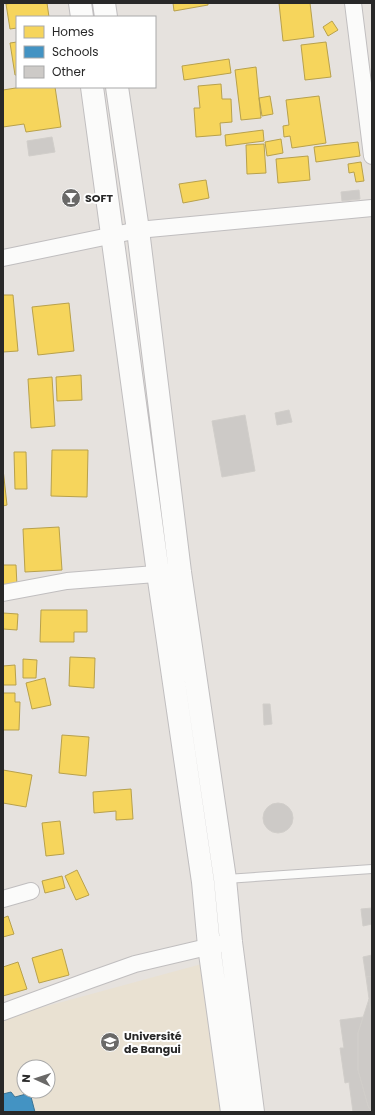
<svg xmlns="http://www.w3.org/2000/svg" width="375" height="1115" font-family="Poppins,sans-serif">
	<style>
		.education { fill: #e9e1d2; fill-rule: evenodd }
		.homes { fill: #f6d55c; stroke: #b8a14c }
		.schools { fill: #4393c3; stroke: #3b7394 }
		.building { fill: #cdcac7; stroke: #d1ceca }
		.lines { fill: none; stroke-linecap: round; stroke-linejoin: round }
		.lane-casing { stroke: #c0bebf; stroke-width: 10 }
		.street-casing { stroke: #c0bebf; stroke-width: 18 }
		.secondary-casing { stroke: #c0bebf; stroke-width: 24 }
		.lane { stroke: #fbfbfa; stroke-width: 8 }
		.street { stroke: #fbfbfa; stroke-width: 16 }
		.secondary { stroke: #fbfbfa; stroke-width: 22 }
		.labels { text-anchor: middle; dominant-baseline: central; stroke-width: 4; stroke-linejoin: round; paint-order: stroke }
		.poi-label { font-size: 11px; font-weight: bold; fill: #282828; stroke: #fff; text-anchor: start }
	</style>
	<rect width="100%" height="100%" fill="#e6e2de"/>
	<path class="education" d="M209,962l17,150h-223v-94zM24,1067h24v24h-24z"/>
	<path class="homes" d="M12,3h35l2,14h-32v11l-7,1 -4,-25z
		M173,3h35v2l-34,6z
		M279,3h31l4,34 -31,4z
		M332,21l6,9 -10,6 -5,-9z
		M17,42v33h-2l-5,-32z
		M326,42l5,35 -26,3 -4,-35z
		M229,59l2,14 -47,7 -2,-14z
		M256,67l5,51 -20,2 -6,-50z
		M221,84l1,15h9l1,23 -12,1 1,12 -25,2 -2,-29h6l-2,-22z
		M22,87h33l6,40 -35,5 -2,-8 -21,3v-37z
		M270,96l3,18 -11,2 -3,-18z
		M319,96l7,47 -34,5 -2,-12 -6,1 -1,-11 6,-1 -3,-25z
		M263,130l1,11 -38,5 -1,-11z
		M281,139l2,14 -16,3 -2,-14z
		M358,142l2,14 -44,6 -2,-15z
		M264,144l2,29 -19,1 -1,-29z
		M308,156l2,24 -32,3 -2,-24z
		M361,162l3,19 -8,1 -2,-10 -5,1 -1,-9z
		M206,180l3,18 -26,5 -4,-19z
		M3,295h10l5,56 -15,1z
		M69,303l5,48 -36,4 -6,-48z
		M81,375l1,25 -25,1 -1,-24z
		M52,377l3,49 -24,2 -3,-49z
		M52,450h36l-1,47 -36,-1z
		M14,452h12l1,37h-12z
		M3,469l4,36 -4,1z
		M59,527l3,43 -37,2 -2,-43z
		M3,565h13l1,21 -14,1z
		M41,610h46v22h-13v10h-34z
		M3,613l15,1 -1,16 -14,-1z
		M70,657l25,1 -1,30 -25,-2z
		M23,659l14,1 -1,18h-13z
		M15,665l1,20h-13v-19z
		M45,678l6,27 -19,4 -6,-26z
		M3,693h12v9h5l-1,28h-16z
		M62,735l27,2 -3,39 -27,-3z
		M3,770l29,5 -6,32 -23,-4z
		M131,789l2,30 -17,1v-9l-22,2 -1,-21z
		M60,821l4,33 -18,2 -4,-33z
		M77,870l12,25 -13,5 -11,-24z
		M62,876l3,12 -20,5 -3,-12z
		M8,916l6,18 -11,3v-19z
		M62,949l7,26 -30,8 -7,-25z
		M18,962l9,27 -24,7v-29z"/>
	<path class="schools" d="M11,1092l4,5 15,-4 5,19h-32v-18z"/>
	<path class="building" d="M52,137l3,15 -26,4 -2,-15z
		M359,190l1,9 -18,2 -1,-9z
		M289,410l3,12 -15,3 -2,-12z
		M245,415l10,56 -33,6 -10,-56z
		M263,704h7l2,20 -8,1z
		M263 818a15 15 0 1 1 30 0a15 15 0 1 1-30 0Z
		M372,908v16l-9,2 -2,-17z
		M372,955v21l-6,1 -3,-20z
		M372,976v44l-6,-43z
		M369,999l3,21v92l-4,-6 -10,-36v-37z
		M363,1017l-5,16v37l10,36 4,6h-19l-4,-30 -4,1 -5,-35h4l-4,-28z"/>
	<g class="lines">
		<defs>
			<path id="lane" d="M226,879l146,-10"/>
			<path id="street" d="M353,3l19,153
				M3,258l135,-28 234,-22
				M3,593l64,-12 101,-8
				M3,899l28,-8
				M3,1012l87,-32 45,-16 85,-20"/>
			<path id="secondary" d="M80,3l2,14
				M104,3l2,14
				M92,87l66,486 45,309 6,64 23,166
				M117,87l21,143 42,342 45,307 6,63 22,170"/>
		</defs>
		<use href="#lane" class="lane-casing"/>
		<use href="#street" class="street-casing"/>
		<use href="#secondary" class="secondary-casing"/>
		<use href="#lane" class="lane"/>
		<use href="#street" class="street"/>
		<use href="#secondary" class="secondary"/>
	</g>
	<defs>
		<symbol id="bar-disc" viewBox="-11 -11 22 22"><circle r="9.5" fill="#6a6968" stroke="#fff"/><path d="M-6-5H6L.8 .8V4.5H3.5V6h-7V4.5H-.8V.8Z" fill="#fff"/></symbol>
		<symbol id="university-disc" viewBox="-11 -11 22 22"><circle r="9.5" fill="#6a6968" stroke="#fff"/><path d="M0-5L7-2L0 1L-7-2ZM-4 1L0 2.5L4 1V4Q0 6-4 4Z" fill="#fff"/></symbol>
	</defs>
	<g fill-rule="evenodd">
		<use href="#bar-disc" x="60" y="187" width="22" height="22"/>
		<use href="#university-disc" x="99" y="1031" width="22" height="22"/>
	</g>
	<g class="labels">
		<g class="poi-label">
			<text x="85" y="198">SOFT</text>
			<text x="124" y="1036">Université<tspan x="124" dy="13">de Bangui</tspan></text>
		</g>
	</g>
	<rect width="375" height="1115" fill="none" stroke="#282828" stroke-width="8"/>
	<rect x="16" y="16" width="140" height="72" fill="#ffffff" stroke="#a9a9a9"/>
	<rect x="24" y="26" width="20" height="12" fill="#f6d55c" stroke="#a9a9a9"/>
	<text x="52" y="36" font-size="12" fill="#282828">Homes</text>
	<rect x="24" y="46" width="20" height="12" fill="#4393c3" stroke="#a9a9a9"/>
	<text x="52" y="56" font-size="12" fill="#282828">Schools</text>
	<rect x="24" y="66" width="20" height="12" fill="#cdcac7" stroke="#a9a9a9"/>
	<text x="52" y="76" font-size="12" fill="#282828">Other</text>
	<g transform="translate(36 1079) rotate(273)"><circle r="19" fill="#ffffff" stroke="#a9a9a9"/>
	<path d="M0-3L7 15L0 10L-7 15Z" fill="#6a6968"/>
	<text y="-6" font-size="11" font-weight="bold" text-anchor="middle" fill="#282828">N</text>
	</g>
</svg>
